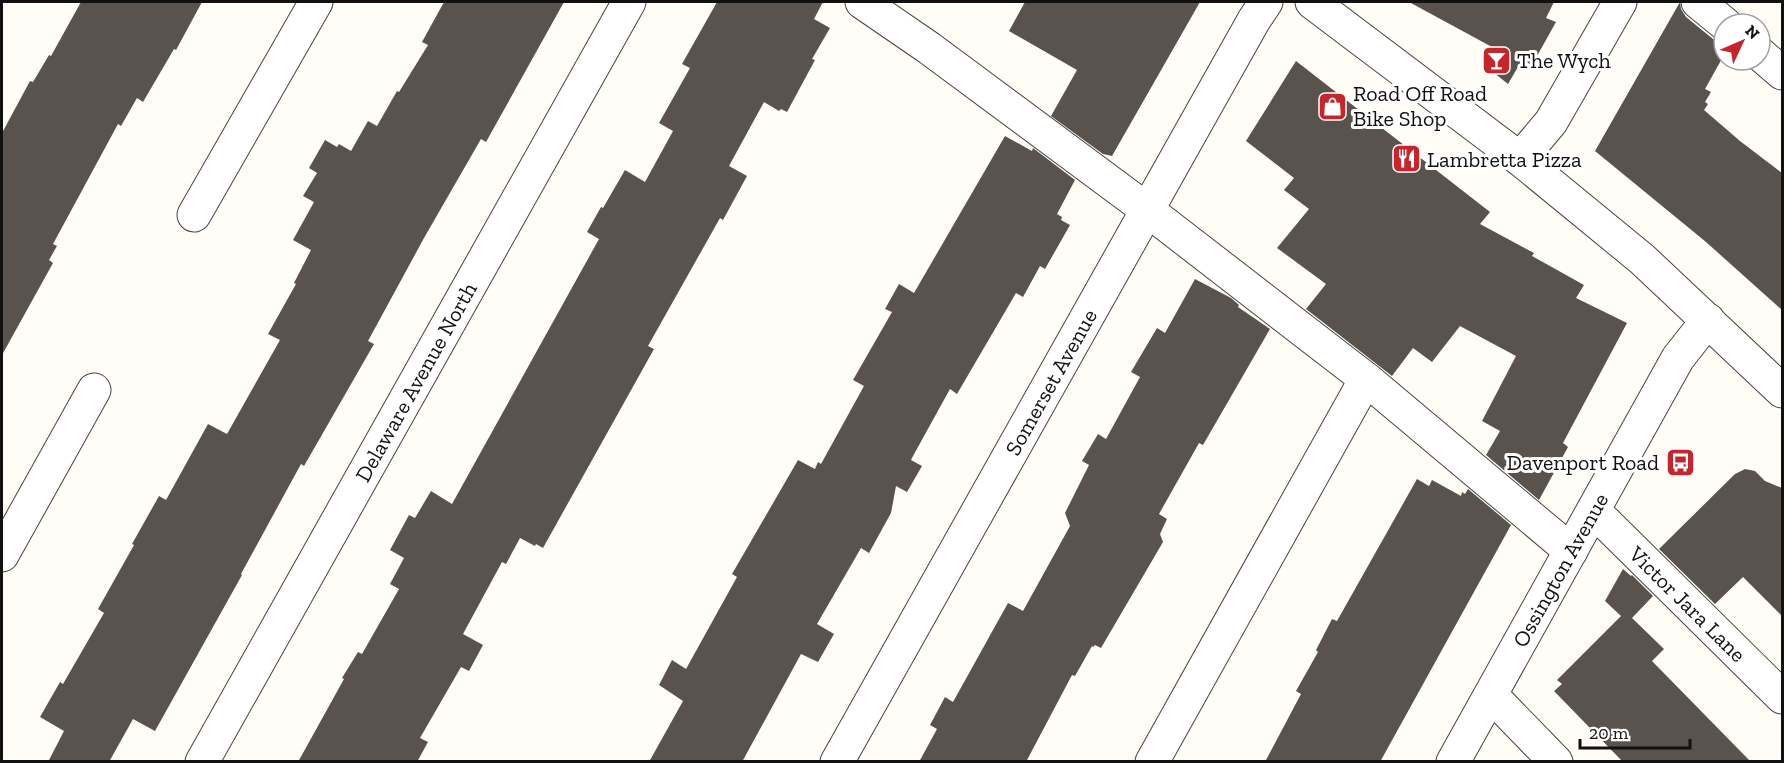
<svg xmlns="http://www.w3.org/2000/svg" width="1784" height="763" font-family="'Zilla Slab',serif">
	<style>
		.building { fill: #5a524d }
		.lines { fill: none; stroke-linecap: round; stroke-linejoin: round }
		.minor-casing { stroke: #444; stroke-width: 35 }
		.minor { stroke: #fff; stroke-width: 33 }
		.labels { text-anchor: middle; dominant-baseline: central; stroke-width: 6; stroke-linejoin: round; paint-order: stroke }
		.poi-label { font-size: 22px; fill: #111; stroke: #fff; text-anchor: start }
		.street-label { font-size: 22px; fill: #111; stroke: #fff }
	</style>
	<rect width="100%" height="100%" fill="#fffdf5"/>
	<path class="building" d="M81,2h121l-26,48 -2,-1 -31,53 -6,-4 -16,28 -3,-2 -65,120 4,2 -8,14 4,3 -51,92v-222l28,-52 3,1 16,-27 2,1z
		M444,2h120l-78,140 -5,-3 -57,99 -56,103 6,3 -70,122 -3,-2 -60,110 1,1 -87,156 -22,-12 -24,43h-61l16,-31 -24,-14 20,-35 3,2 41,-71 -6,-4 36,-64 -2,-1 27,-48 7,4 42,-76 19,10 53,-94 -12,-6 28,-50 -2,-1 17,-33 -18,-10 21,-38 -11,-6 14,-23 -8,-5 16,-28 12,7 2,-3 12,7 17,-30 9,5 20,-35 2,1 29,-47 -6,-3z
		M717,2h106l-9,17 16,9 -18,31 3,1 -28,52 -6,-3 -2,2 -15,-9 -35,64 18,10 -24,44 -3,-2 -72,128 6,3 -111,199 -7,-4 -1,2 -15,-8 -14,26 -4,-2 -39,72 20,11 -14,26 -8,-4 -41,71 8,4 -11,20h-119l46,-83 -2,-1 16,-26 4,2 37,-65 -9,-5 14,-26 -14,-8 19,-35 6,3 16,-27 21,13 147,-265 -12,-7 14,-25 2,1 22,-38 20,12 28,-51 -14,-8 31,-55 -8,-4z
		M1025,2h175l-88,154 -9,-2 -52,-38 26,-46 -68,-39z
		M1409,2h145l-8,16 10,4 -24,43 -10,-5 -14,24 -25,-20 9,-17z
		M1680,2l1,7 5,8 27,22 11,3v13l-19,34 6,3 -6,10 3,2 -4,6 36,31 42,32v137l-76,-68 -111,-91z
		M1296,61l194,151 -10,12 54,29 -2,3 52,29 -8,13 51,25 -64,120 5,4 -29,53 -53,-45 14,-24 -18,-10 34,-65 -56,-30 -28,36 -19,-14 -21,28 -86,-67 20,-25 -49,-36 32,-39 -25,-19 10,-12 -48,-37z
		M1005,136l27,15 1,-3 42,32 -18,34 5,3 -1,3 9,5 -25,44 -5,-3 -17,31 -7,-4 -59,101 -7,-5 -37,67 -2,4 11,6 -15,26 -11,-6 -5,27 -22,40 -8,-5 -44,76 17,10 -16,28 -17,-8 -59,108h-93l34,-61 -24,-16 13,-25 14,9 51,-92 -5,-3 66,-114 17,9 3,-7 3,2 43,-78 -11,-6 39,-68 -7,-3 14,-25 15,9z
		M1195,279l36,19 8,7 -1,2 32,22 -67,116 -4,-2 -40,71 8,5 -7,15 3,8 -62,106 -6,-3 -2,2 -1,-1 -17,30 -3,-1 -46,87h-107l18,-33 -7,-4 15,-28 8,5 55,-99 15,8 47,-85 -5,-13 24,-48 -7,-4 16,-27 8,5 34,-62 -9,-5 26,-44 8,5z
		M1745,469l10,2 10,10 17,7v128l-39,-39 -28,27 -56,-55 76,-75z
		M1417,479l12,7 3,-6 29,16 1,-4 3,2 3,-5 43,36 -131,237h-115l36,-68 -5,-3 22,-39 -2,-2 16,-31 5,2z
		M1623,569l8,7 1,-1 21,21 -21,22 32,31 -12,12 99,101h-128l-69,-71 8,-7 -5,-4 64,-64 -16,-15z"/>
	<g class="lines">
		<defs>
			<g id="minor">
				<path d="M862,2l67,46 217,161 220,170 205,172"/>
				<path d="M1312,2l208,157 122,100 140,132"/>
				<path d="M1698,2l27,22"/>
				<path d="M1760,54l22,19"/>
				<path d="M1520,159l31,-37 69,-120"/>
				<path d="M194,215l122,-213"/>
				<path id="s1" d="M1594,511l188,186"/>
				<path d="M2,555l92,-165"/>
				<path d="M1491,695l65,67"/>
				<path id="s2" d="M202,762l427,-760"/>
				<path id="s3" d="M837,762l417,-742 12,-18"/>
				<path d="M1152,762l214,-383"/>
				<path id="s4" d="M1453,762l225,-404 30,-38"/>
			</g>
		</defs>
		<use href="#minor" class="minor-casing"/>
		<use href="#minor" class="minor"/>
	</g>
	<defs>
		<symbol id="bar-square" viewBox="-11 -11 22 22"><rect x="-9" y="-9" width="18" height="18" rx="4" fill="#c4262e" stroke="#fff"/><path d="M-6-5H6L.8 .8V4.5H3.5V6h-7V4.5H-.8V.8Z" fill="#fff"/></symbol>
		<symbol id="shop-square" viewBox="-11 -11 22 22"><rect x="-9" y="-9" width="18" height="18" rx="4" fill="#c4262e" stroke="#fff"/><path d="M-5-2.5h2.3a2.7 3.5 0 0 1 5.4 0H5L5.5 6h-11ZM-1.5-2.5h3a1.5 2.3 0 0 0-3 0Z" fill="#fff"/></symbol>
		<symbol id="restaurant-square" viewBox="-11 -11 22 22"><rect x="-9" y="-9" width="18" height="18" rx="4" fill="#c4262e" stroke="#fff"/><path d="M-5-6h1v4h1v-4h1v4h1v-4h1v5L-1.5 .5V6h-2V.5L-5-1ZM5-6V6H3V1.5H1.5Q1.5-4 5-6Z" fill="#fff"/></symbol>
		<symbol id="bus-square" viewBox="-11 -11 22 22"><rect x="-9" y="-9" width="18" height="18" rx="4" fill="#c4262e" stroke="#fff"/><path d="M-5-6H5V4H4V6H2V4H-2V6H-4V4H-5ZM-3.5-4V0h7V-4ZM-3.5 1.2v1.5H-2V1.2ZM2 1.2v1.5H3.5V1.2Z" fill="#fff"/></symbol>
	</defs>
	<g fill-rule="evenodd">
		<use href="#bar-square" x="1480" y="44" width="33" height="33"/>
		<use href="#shop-square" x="1316" y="90" width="33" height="33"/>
		<use href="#restaurant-square" x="1390" y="142" width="33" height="33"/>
		<use href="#bus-square" x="1664" y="446" width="33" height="33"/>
	</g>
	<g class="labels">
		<g class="poi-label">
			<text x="1517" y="60">The Wych</text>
			<text x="1353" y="93">Road Off Road<tspan x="1353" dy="25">Bike Shop</tspan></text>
			<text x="1427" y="159">Lambretta Pizza</text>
			<text x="1659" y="462" text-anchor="end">Davenport Road</text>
		</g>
		<g class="street-label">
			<text stroke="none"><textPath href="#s3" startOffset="436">Somerset Avenue</textPath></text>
			<text stroke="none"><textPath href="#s2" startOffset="436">Delaware Avenue North</textPath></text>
			<text stroke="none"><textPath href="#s4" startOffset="220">Ossington Avenue</textPath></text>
			<text stroke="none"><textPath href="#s1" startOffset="132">Victor Jara Lane</textPath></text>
		</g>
	</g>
	<rect width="1784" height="763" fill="none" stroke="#111111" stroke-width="6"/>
	<g transform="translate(1742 42) rotate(46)"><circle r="28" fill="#ffffff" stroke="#a0a0a0" stroke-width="1.5"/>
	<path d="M0-4.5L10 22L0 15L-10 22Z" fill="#c4262e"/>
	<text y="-9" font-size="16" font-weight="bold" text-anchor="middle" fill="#111111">N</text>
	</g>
	<path d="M1580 739v9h110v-9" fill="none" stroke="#111111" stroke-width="3"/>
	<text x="1589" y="739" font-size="18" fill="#111111" stroke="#ffffff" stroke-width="4.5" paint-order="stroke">20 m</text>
</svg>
